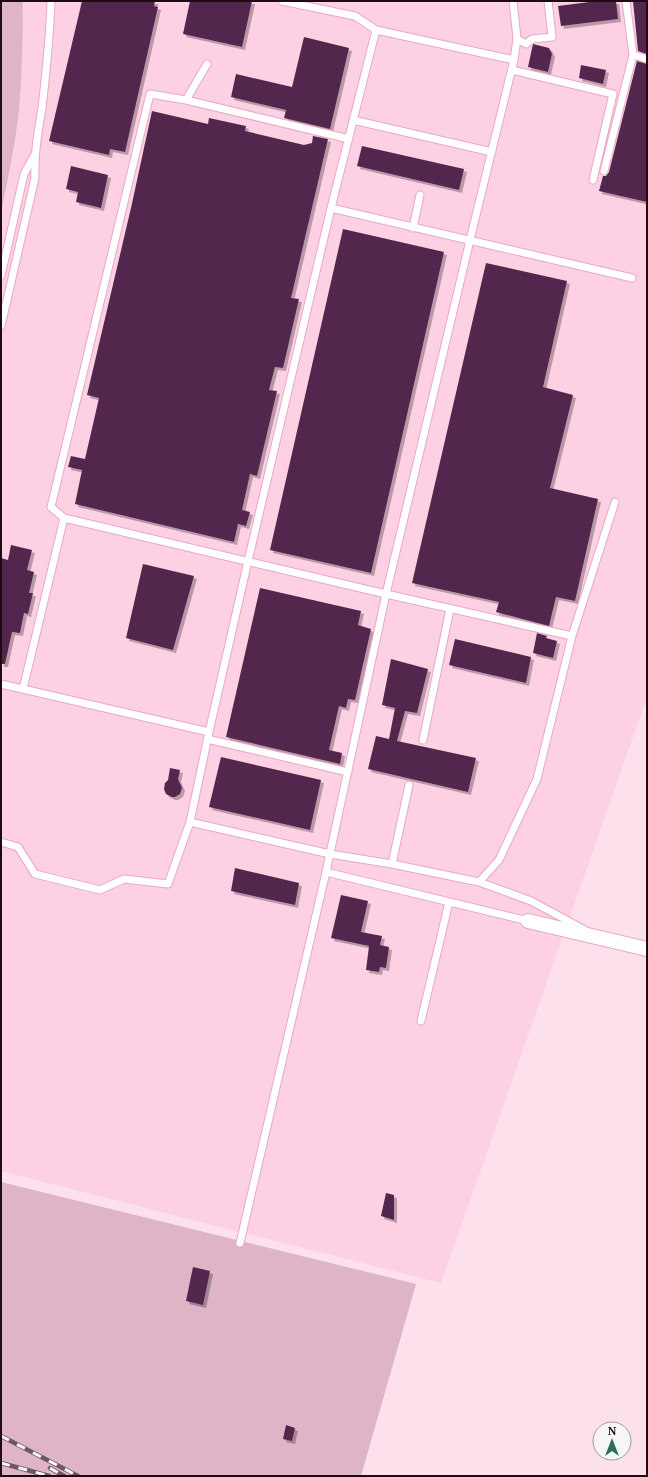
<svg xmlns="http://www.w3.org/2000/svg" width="648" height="1477" font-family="'Noto Serif',serif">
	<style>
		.built { fill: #fdd0e3 }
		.green { fill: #deb4c6 }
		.building { fill: #52284d; filter: url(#shadow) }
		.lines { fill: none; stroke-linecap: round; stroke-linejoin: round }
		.service-casing { stroke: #e9a8c5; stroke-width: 9 }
		.minor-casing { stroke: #e9a8c5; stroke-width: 16 }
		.service { stroke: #fff; stroke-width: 7 }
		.minor { stroke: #fff; stroke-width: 14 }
		.rail-casing { stroke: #6f5661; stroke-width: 4.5 }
		.rail { stroke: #f6f6f6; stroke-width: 3; stroke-dasharray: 9; stroke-linecap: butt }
	</style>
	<defs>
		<filter id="shadow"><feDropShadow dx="3" dy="3" stdDeviation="0" flood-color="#0004"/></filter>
	</defs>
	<rect width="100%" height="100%" fill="#fce0ec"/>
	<path class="built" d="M24,1h623v696l-206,586 -440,-112v-958l9,-42 9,-60z"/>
	<path class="green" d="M1,1h22c0,36 -1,73 -4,110 -4,34 -11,68 -18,102z
		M1,1182l415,102 -55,192h-360z"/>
	<path class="building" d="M82,1h73l-1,5 4,1 -33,145 -15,-3 -1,6 -60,-14z
		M190,1h62l-10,46 -59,-13z
		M597,1h19l2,18 -57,7 -3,-20z
		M633,1h14v53l-9,-3z
		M304,37l45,11 -19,81 -46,-11 2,-8 -55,-13 5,-23 56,13z
		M533,44l16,4 3,6 -4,18 -20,-5z
		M637,61l10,3v138l-48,-11 4,-15h3l3,-4z
		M581,65l25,5 -3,14 -24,-6z
		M152,111l56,13 1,-6 37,8 -1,5 59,14 8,-2 1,-7 15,3 -37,159 8,1 -16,69 -8,-1 -6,23 8,1 -20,85 -7,-2 -8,36 8,2 -4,14 -8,-2 -4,18 -159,-38 7,-34 -14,-3 3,-11 14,3 14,-61 -12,-3 44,-187z
		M362,146l102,23 -5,21 -102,-24z
		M71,166l37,9 -7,33 -25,-6 2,-10 -12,-3z
		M343,229l101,23 -73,321 -101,-23z
		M486,263l81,18 -24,106 30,8 -23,93 48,11 -23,102 -19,-4 -7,29 -53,-14 3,-10 -87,-19z
		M11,545l21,5 -5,20 7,2 -5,21h4l-5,21 -4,-1 -4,20 -8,-1 -7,32h-4v-106l7,2z
		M143,564l51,12 -21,74 -47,-12z
		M260,588l101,23 -3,14 13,4 -16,71 -7,-1 -2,9 -7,-2 -10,44 13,3 -2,11 -114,-27z
		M537,633l10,3 -1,2 11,3 -4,17 -20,-5z
		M455,639l76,18 -5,26 -77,-18z
		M391,659l37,10 -11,44 -12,-2 -8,30 79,17 -8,34 -100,-23 8,-33 13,3 6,-31 -13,-3z
		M221,757l100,23 -11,50 -101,-23z
		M170,768l10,2 -2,9 4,9 -2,6 -5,3h-3l-6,-3 -2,-5 1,-6 3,-3z
		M235,868l64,15 -4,22 -64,-14z
		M341,895l27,6 -7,31 21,4 -2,9 9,2 -3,21 -6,-1 -1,5 -13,-2 3,-24 -38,-8z
		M386,1193l8,2v25l-13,-4z
		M193,1267l17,4 -7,34 -17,-4z
		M286,1425l9,3 -3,13 -9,-2z"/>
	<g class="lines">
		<defs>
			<path id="service" d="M282,1l73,15 21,14 138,30
				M513,1l4,38 -3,21 -44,180 -84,354 -60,278 202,49
				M517,39l9,5 6,-5 20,-2 -4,-36
				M633,55l14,4
				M512,70l101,24 -20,86
				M186,100l21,-36
				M353,120l139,32
				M349,139l-163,-39 -36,-6 -99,413 13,11 322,76 186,42
				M604,171l29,-116 -7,-54
				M331,208l301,70
				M413,228l7,-33
				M1,276l23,-102 10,-18
				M1,326l34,-148c-1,-24 3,-46 7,-70 4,-35 8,-71 9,-107
				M1,684l208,48
				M23,689l41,-171
				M207,739l141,33
				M423,740l27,-131
				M190,822l140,32 62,10 87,18 52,19 54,29
				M1,842l17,5 17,27 65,16 24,-11 44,5 22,-62 19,-90 39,-171 83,-353 45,-178
				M392,864l17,-79
				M479,882l20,-22 38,-81 35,-143 43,-134
				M421,1021l28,-119
				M240,1243l86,-371"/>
			<path id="minor" d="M528,921l119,28"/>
		</defs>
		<use href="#service" class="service-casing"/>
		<use href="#minor" class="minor-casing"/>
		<use href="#service" class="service"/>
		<use href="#minor" class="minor"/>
		<defs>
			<path id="rail" d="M1,1436l77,40
				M1,1463l48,13
				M50,1468l14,8"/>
		</defs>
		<use href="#rail" class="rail-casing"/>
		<use href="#rail" class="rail"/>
	</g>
	<rect width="648" height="1477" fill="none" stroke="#200914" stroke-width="4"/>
	<g transform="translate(612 1441)"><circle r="19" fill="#f6f6f6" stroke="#a0979c"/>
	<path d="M0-3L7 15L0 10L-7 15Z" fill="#2e6d5a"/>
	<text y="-6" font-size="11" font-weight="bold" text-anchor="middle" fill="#200914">N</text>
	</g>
</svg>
